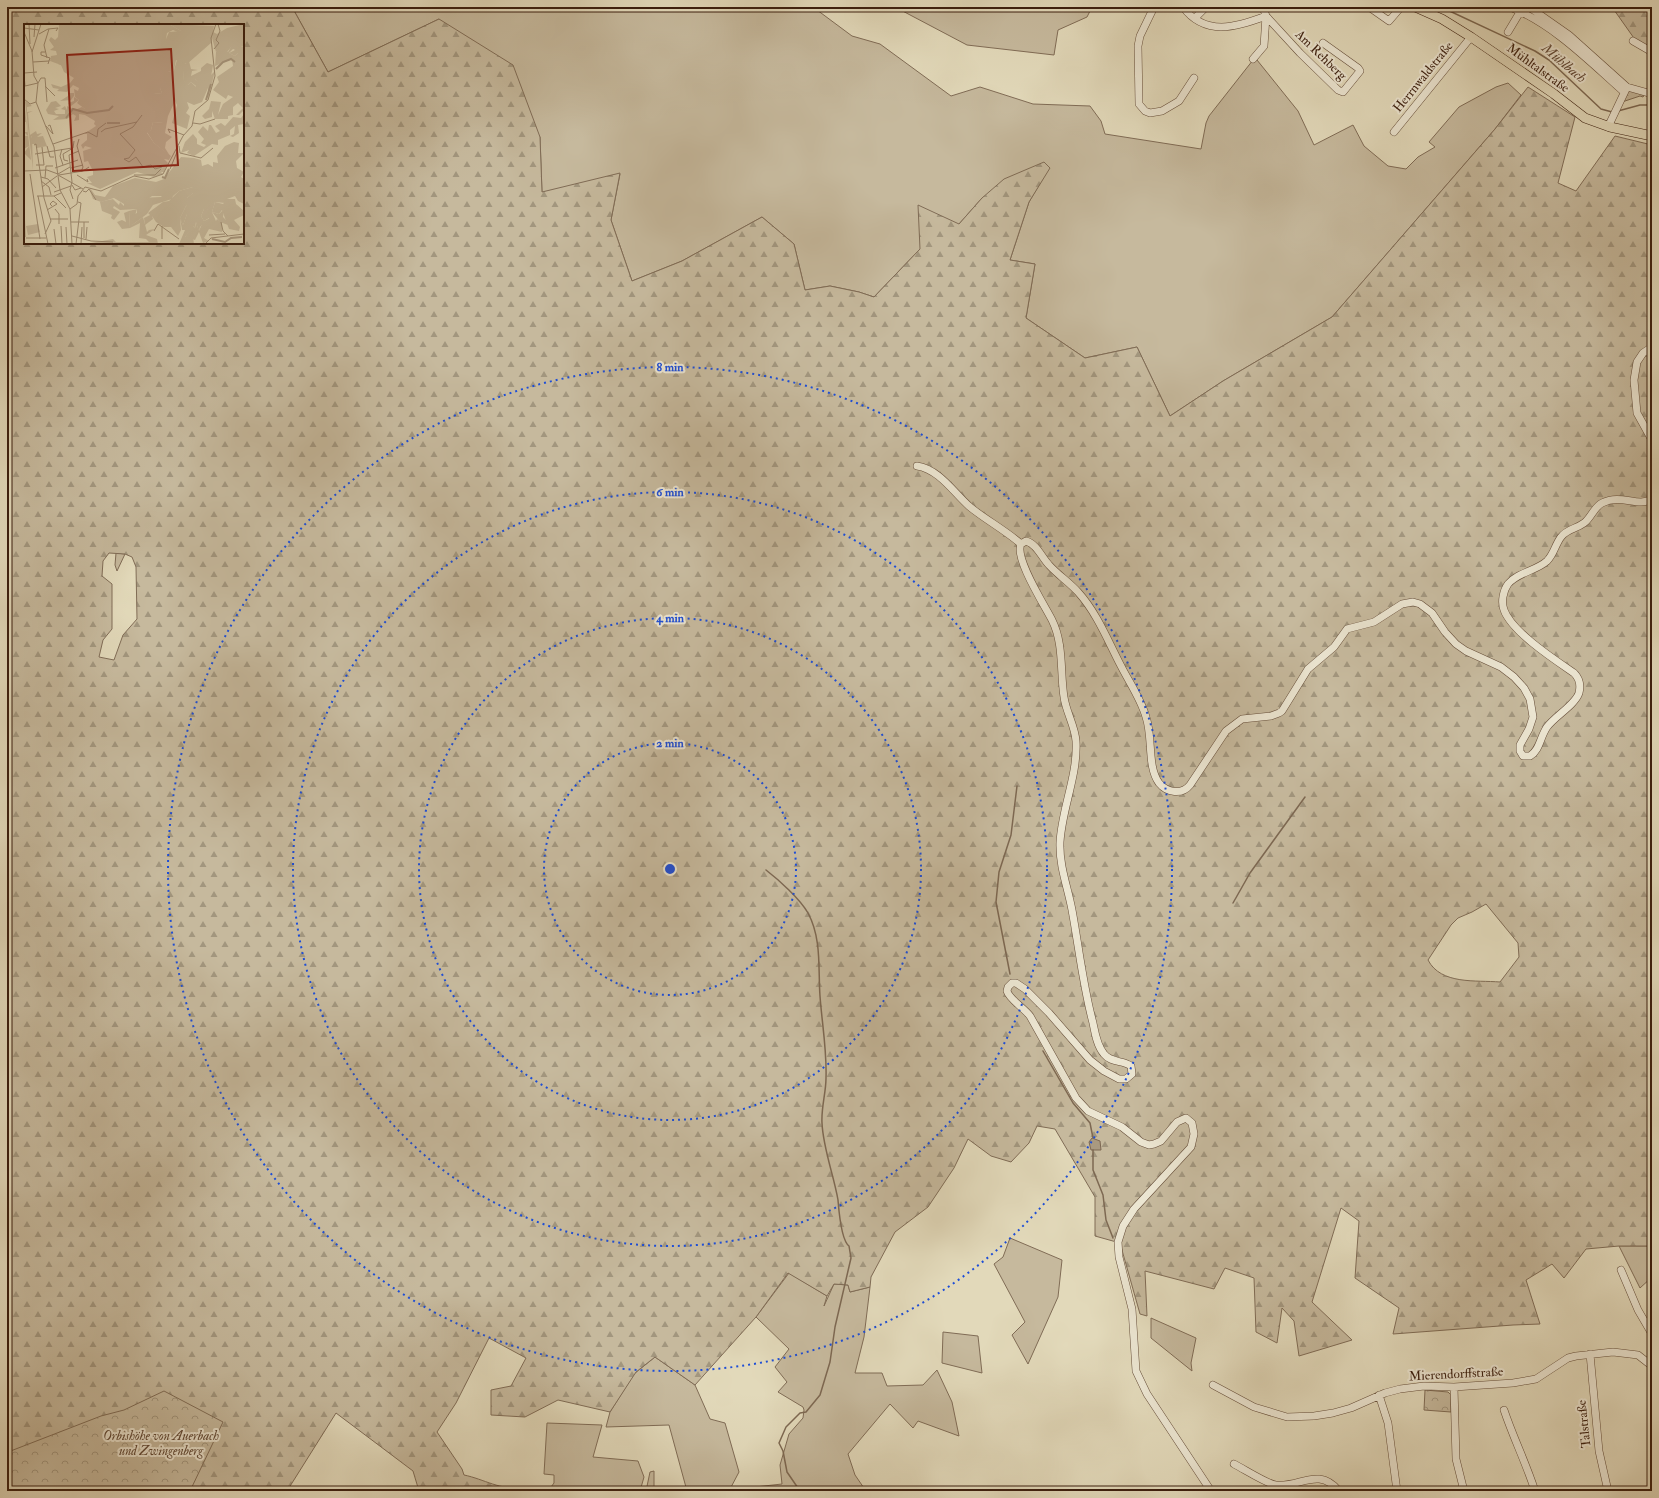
<svg xmlns="http://www.w3.org/2000/svg" width="1659" height="1498" font-family="'IM FELL Double Pica',serif">
	<style>
		.green { fill: #c6b99d; stroke: #806c56 }
		.forest { fill: url(#forest-firs); stroke: #806c56; fill-rule: evenodd }
		.park { fill: url(#park-crowns); stroke: #806c56 }
		.water { fill: url(#water-ripples); stroke: #7d6852 }
		.lines { fill: none; stroke-linecap: round; stroke-linejoin: round }
		.stream { stroke: #7d6852; stroke-width: 1.5 }
		.minor-casing { stroke: #654d39; stroke-width: 8 }
		.major-casing { stroke: #3b1e0e; stroke-width: 10 }
		.minor { stroke: #ece6d2; stroke-width: 7 }
		.major { stroke: #e2d9ba; stroke-width: 9 }
		.ring { fill: none; stroke: #1d4ed8; stroke-width: 2; stroke-dasharray: 2 4 }
		.labels { text-anchor: middle; dominant-baseline: central; stroke-width: 4; stroke-linejoin: round; paint-order: stroke }
		.street-label { font-size: 13px; fill: #3b1e0e; stroke: #ece6d2 }
		.park-label { font-size: 13px; font-style: italic; fill: #5e4532; stroke: #ece6d2 }
		.water-label { font-size: 14px; font-style: italic; fill: #624936; stroke: #ece6d2 }
		.inset-river { fill: none; stroke: #a99980; stroke-width: 2 }
		.inset-road { fill: none; stroke: #9f8e75; stroke-width: 1 }
		.view { fill: #8f2418; fill-opacity: 0.15; stroke: #8f2418; stroke-width: 2 }
		.inset-edge { fill: none; stroke: #3b1e0e; stroke-width: 2 }
		.centre { fill: #1d4ed8; stroke: #ece6d2; stroke-width: 2 }
		.ring-label { font-size: 12px; text-anchor: middle; font-weight: bold; fill: #1d4ed8; stroke: #ece6d2; stroke-width: 4; stroke-linejoin: round; paint-order: stroke }
	</style>
	<defs>
		<pattern id="forest-firs" width="22" height="20" patternUnits="userSpaceOnUse"><rect width="22" height="20" fill="#c6b99d"/><path d="M5 1l3.5 6h-7zM16 11l3.5 6h-7z" fill="#a2967e"/></pattern>
		<pattern id="park-crowns" width="20" height="18" patternUnits="userSpaceOnUse"><rect width="20" height="18" fill="#c6b99d"/><path d="M2 6a3 3 0 1 1 6 0M12 15a3 3 0 1 1 6 0" fill="none" stroke="#a2967e"/></pattern>
		<pattern id="water-ripples" width="26" height="14" patternUnits="userSpaceOnUse"><rect width="26" height="14" fill="#a99980"/><path d="M2 4q2-2 4 0t4 0M15 11q2-2 4 0t4 0" fill="none" stroke="#8b7c67"/></pattern>
	</defs>
	<rect width="100%" height="100%" fill="#e2d9ba"/>
	<filter id="stains"><feTurbulence type="fractalNoise" baseFrequency=".005" numOctaves="4"/><feColorMatrix values="0 0 0 0 .2 0 0 0 0 .09 0 0 0 0 .02 0 0 0 .5 -.17"/></filter>
	<radialGradient id="worn" r=".72"><stop offset=".6" stop-color="#630" stop-opacity="0"/><stop offset="1" stop-color="#630" stop-opacity=".3"/></radialGradient>
	<path class="green" d="M292,7h521l39,29 28,8 71,52 29,-9 53,17 57,2 11,15 4,13 96,15 5,-26 3,-7 44,-56h4l41,51 16,34 39,-20 11,21 24,20 18,3 12,-12 17,-10 -6,-5 30,-35 37,-20 12,-4 13,12 -26,34 -163,188 -109,64 -53,35 -33,-69 -52,11 -59,-40 9,-54 -25,-4 19,-58 20,-34 -67,30 -23,26 -39,25 -46,48 -15,-5 -29,-6 -25,4 -11,-46 -32,-27 -80,44 -50,20 -21,-61 9,-46 -78,19 -2,-56 -101,-118 -111,53z
		M895,7h197l-5,10 -29,13 -4,25 -87,-10z
		M116,553l9,1 -8,17 -2,-6z
		M1010,1238l52,22 -4,37 -30,67 -16,-29 13,-13 -31,-58 9,-7z
		M1652,1243v34l-12,11 -21,-42h31z
		M789,1273l38,23 -3,10 10,-22 14,1 2,7 20,-5 -6,50 -9,36h27l5,13 36,-1 14,-15 15,32 7,34 -41,-15 -5,7 -23,-24 -42,50 7,21 11,16h-129v-2l45,-5 -2,-19 9,-31 14,-16 1,-8 -1,-3 -25,-15 9,-10 -12,-15 14,-18 -33,-32z
		M1151,1318l45,20 -5,25 1,8 -41,-33z
		M943,1332l35,4 4,37 -40,-10z
		M655,1357l40,28 15,34 15,4 14,49 -10,19h-42l-18,-66 -63,2 4,-15 24,-38z
		M547,1423l55,2 -9,32 45,4 6,16 -4,14h-92l6,-8v-8l-10,-1z
		M654,1471v20h-8l4,-19z"/>
	<path class="forest" d="M7,7h285l36,65 111,-53 74,46 27,72 2,55 78,-19 -9,47 21,61 50,-20 80,-44 32,27 11,46 25,-4 29,6 15,5 46,-48 -2,-44 41,19 23,-26 22,-19 40,-17 6,6 -21,34 -19,58 25,4 -9,54 59,40 52,-11 33,69 53,-35 109,-64 163,-188 33,-42 47,30 -17,66 18,8 39,-55 37,9v1098l-2,3h-31l-33,3 -22,29 -12,-14 -26,16 14,44 -27,1 -120,9 6,-26 -44,-30 4,-57 -18,-13 -29,94 40,38 -53,16 -5,-35 -12,-13 -5,35 -21,-11 -2,-54 -29,-10 -11,21 -69,-18 2,45 -7,-2 -20,-71 -25,-7v-39l-40,-68 -18,-3 -8,17 -18,19 -20,-6 -23,-17 -14,29 -26,39 -33,25 -24,45 -1,10 -20,5 -2,-7 -14,-1 -7,12 -39,-23 -32,44 -61,68 -40,-28 -19,15 -26,40 -52,-12 -33,17 -34,-2v-25l20,-4 15,-28 -37,-20 -33,65 -19,29 25,37 2,6c20,4 37,16 58,12l2,4h-105l-6,-20 -77,-58 -49,78h-280zM25,25h218v218h-218zM109,553l16,1 7,3 4,10 1,52 -14,16 -9,25 -15,-3 4,-17 9,-11v-45l-10,-8 1,-15zM1486,904l32,39 1,14 -19,25c-24,-2 -59,3 -72,-22l23,-35 7,-7 14,-6z
		M1612,7h40v41l-16,-7z"/>
	<path class="park" d="M1627,90l18,4 -2,3 -3,-1 -15,5h-2z
		M1425,1390l23,2 3,3v17l-27,-2z
		M164,1391l59,31 -33,69h-183v-37l1,-2 93,-36 23,-6z"/>
	<path class="water" d="M1092,1138l8,3 1,9h-10l-2,-8z"/>
	<g class="lines">
		<path class="stream" d="M1441,7l94,44 14,9 52,49 11,3
			M1618,111l22,-6h12
			M766,870c13,10 34,29 42,43 14,26 10,56 12,83 2,28 7,54 6,82 0,15 -5,30 -4,45 1,25 12,53 16,77 1,12 3,40 11,46l2,12 -16,69 -5,35 -10,33 -14,17 -6,1 -14,14 -7,16 4,8 4,21 13,19
			M1233,903l17,-30 55,-76
			M1010,974l-14,-72 3,-30 12,-37 6,-49
			M1043,1051l30,52 17,20 3,15
			M1093,1150v20l10,25 3,25 7,18"/>
		<defs>
			<path id="minor" d="M1154,7l-14,29 -2,10 1,58 6,7 5,2 12,-2 17,-10 15,-23
				M1183,7c22,30 54,20 83,9
				M1369,7l20,14 12,-14
				M1510,7c43,17 79,54 114,85
				M1529,7l40,28 58,52
				M1266,16l34,37 38,37 5,2 17,-21 -2,-3 -35,-25
				M1195,18l11,-11
				M1508,32l15,-25
				M1633,41l19,11
				M1253,59l11,-13 2,-30 -3,-9
				M1608,127l19,-40 25,7
				M1394,132l77,-95
				M1652,347l-9,6 -6,9 -3,18 3,33 15,27
				M917,466c22,3 37,27 53,41 16,13 35,23 51,37
				M1021,544c-7,14 24,62 31,76 12,24 8,52 12,77 2,15 11,29 12,44 2,34 -14,67 -16,101 -1,24 8,46 12,68 7,38 11,76 21,113 2,10 4,23 11,31 7,9 19,6 27,12l1,8 -6,5h-7l-15,-8 -14,-11 -41,-47 -24,-24 -9,-6h-4l-4,4 -1,4c2,8 17,17 23,25l46,82 12,13 34,16 19,15 8,3 5,-1 7,-3 16,-19 9,-4 6,5 2,11 -3,13 -57,62 -11,17 -5,16 1,15 13,52 4,62 11,23 64,97
				M1021,544l5,-3c11,3 16,17 23,24 9,10 20,17 29,27 19,21 30,49 43,74 8,16 20,33 25,51 7,20 1,50 13,66 8,10 23,12 31,2l36,-54 16,-12 29,-3 8,-3 3,-2 26,-42 26,-22 13,-18 27,-7 28,-18 11,-2 7,2 12,9 13,19 11,12 10,7 35,16 13,10 10,11 6,11 3,18 -4,12 -9,16v6l3,5h7c10,-6 10,-19 17,-29 8,-11 28,-22 32,-34 2,-8 0,-15 -5,-20 -19,-13 -62,-41 -70,-63 -3,-8 -1,-19 4,-26 10,-12 28,-13 39,-23 7,-7 8,-16 14,-24 6,-8 15,-8 23,-14 7,-5 10,-16 18,-20 20,-10 35,5 50,-4
				M1621,1270l17,40 14,24
				M1590,1354l9,97 9,40
				M1213,1385l41,22 33,10 27,-1 19,-3 18,-5 34,-15 15,-4 24,-3 30,1 59,-4 23,-4 32,-21 8,-2 37,-4 25,3 14,11
				M1454,1387l2,72 8,32
				M1379,1395l9,28 9,68
				M1504,1410c9,27 22,53 31,81
				M1234,1464c10,5 33,20 42,21 24,3 42,-19 63,6"/>
			<path id="major" d="M1415,7l27,12 29,18 83,57 31,24 25,9 42,9"/>
		</defs>
		<use href="#minor" class="minor-casing"/>
		<use href="#major" class="major-casing"/>
		<use href="#minor" class="minor"/>
		<use href="#major" class="major"/>
	</g>
	<g class="ring">
		<circle cx="670" cy="869" r="126"/>
		<circle cx="670" cy="869" r="251"/>
		<circle cx="670" cy="869" r="377"/>
		<circle cx="670" cy="869" r="502"/>
	</g>
	<g class="labels">
		<g class="street-label">
			<text transform="translate(1321 55) rotate(44)">Am Rehberg</text>
			<text transform="translate(1538 68) rotate(36)">Mühltalstraße</text>
			<text transform="translate(1423 77) rotate(-51)">Herrnwaldstraße</text>
			<text transform="translate(1456 1374) rotate(-3)">Mierendorffstraße</text>
			<text transform="translate(1584 1424) rotate(-96)">Talstraße</text>
		</g>
		<g class="park-label">
			<text x="161" y="1436">Orbishöhe von Auerbach<tspan x="161" dy="15">und Zwingenberg</tspan></text>
		</g>
		<g class="water-label">
			<text transform="translate(1564 63) rotate(40)">Mühlbach</text>
		</g>
	</g>
	<g transform="translate(24 24)">
		<rect width="220" height="220" fill="#e2d9ba"/>
		<path d="M145,0l45,2 -3,17 -24,21 -4,-1 1,18 4,4 3,-3 5,5h7l-8,-8 16,-4 4,-4 -7,28v-11l-6,14 -8,3 -7,-3 2,6 -3,5 4,3 -3,13 -15,-6 5,-18 -2,-4 -7,15 -3,17 7,4 -6,5 -1,6 5,8 -16,-13 -7,-11 4,-2 2,-8 10,1 -9,-12v-17l8,-1 -2,-5 8,-16 6,-2 5,-17 -13,-14 3,-7 12,-1zM220,0v22h-2l-4,7 -3,3 -6,-3 6,-3 -3,-4 -5,6 -5,-4 -6,4 -4,-14 1,-6 4,2 10,-6zM45,69h5v4l5,3 -8,6 -3,-3 6,-2v-5l-3,4 -11,1 8,-5zM32,77l5,5 -6,2 4,1 -5,2 2,3h9v-4l-4,-1 4,-3 2,4v-4l8,4 7,-3 3,2v6l-6,-1v6l-5,1 2,-5 -3,-2 -6,5 -14,1 6,-4 -11,-2 -2,-4 5,-8zM0,84l1,1 6,51 -7,-7 5,-7 -5,3v-13h4l-4,-4h4l-1,-10h-3zM12,107l1,3 5,-1 -5,4 6,-1 4,10 -10,2 -1,-4h-4v11l-1,-10 1,-9 -2,3v-4zM169,163v6l-6,5v16l-4,11 -2,-4 6,-17 -7,14 1,12 -3,6 -7,-9h-7l-8,-5 -4,-6 1,3 -8,6 -1,-7 6,-3 -2,-2 15,-11 6,-1 10,-10zM203,175h8l1,5 8,7v4l-10,5 6,7 -1,4 -10,-2 -7,-19 -3,4 -7,-2 3,-10 8,2zM182,184l6,4 4,9 1,-2 5,4v9l-13,-3 -5,9 5,3 -6,2 -4,-11 -4,8 -10,-3 8,-11 2,2 1,-6 3,9 3,-7 8,2 -1,-8 -5,3 -3,-5 3,-7zM14,200l2,8 -12,3 -2,-9z" fill="#c6b99d"/>
		<path d="M35,0h110l12,7 -1,2 -7,-3 -6,3 -1,6 11,2 4,14 -3,3 2,4 -4,-2 -2,10 -6,2 4,8 -3,5 -9,3 2,5 -8,1 5,9 -5,4v4l7,3 -2,3 5,6 -11,-1 -2,8 -4,3 7,10 17,13 -2,4 -5,-1 4,4 -4,9h-3l2,2 -9,3 -17,-5 -37,17 -13,-6h5l-5,-6 6,-2v-4l-5,-10 -4,1 -1,-11 9,-3 -7,-2 -2,3 -2,-4 6,-5v-6h-3l12,-8 -2,-2 1,-3 -10,-6v-6l-8,-6 2,-3 -4,-3 -1,-8 4,2 1,-3 -6,-3 -6,7 -10,-1 2,-2 -6,-1 -2,-4 10,3 9,-4 4,-5 -10,-6 -3,-7 -11,-4 1,-5 6,-1 -1,-4 -6,-1 4,-3 -5,-7 2,-3 4,3 3,-3zM208,21l4,5 -3,-1 -4,4 6,3 3,-3 -2,-5 8,-2v64l-5,5h-3l7,-7 -5,-5 -5,4v8l-5,1v3h-13l-3,-8v6l-7,2 -3,-3 7,-7 2,-8 10,1 -3,13 5,-11 10,-7 -5,-2 -2,4 -13,-9 6,-8 -2,-5 16,-11 -1,-7 -17,7 1,-14 6,-5 6,5zM158,37l4,3 3,-3 2,8 7,1 -6,1 -1,5 10,-5v-3l6,-5 6,2 -2,12 -3,4 -13,-2 11,9 -4,4 -5,1 -3,-4 2,-3 -5,-4 -3,3 2,4 -5,1zM1,77l7,5 -5,1v5l6,-1 -5,2 2,25 2,-1 1,33zM220,90v10l-6,1 1,8 -6,4 -3,-1 4,-2 1,-8 -5,4v5l-12,5v5l-6,-1 -18,12 -7,-3 2,-3 -8,3 4,-11 8,-8 4,5v5l7,3 2,-2 -5,-2 3,-4 -6,-7 5,-6 5,5 1,-6h2l5,8 4,-2 -5,-5 6,-3 4,3 8,-9 8,1zM210,118l5,1 -1,10h6l-8,8 1,7 7,4 -3,5 3,2v25l-6,-3 -3,-5 -8,3 2,3 -4,1 -10,-1 -3,10 7,2 5,-5 -1,8 4,4 1,4 -8,-3 -8,-10h-3l-1,4v-7h-4l-3,7 3,5 6,-3 2,5 -4,5 -6,-3 -2,2 4,1 -4,-1 -1,5 -3,-10 -2,8v-4l-9,11h8l1,7h-15l6,-14h-3l-2,-12 7,-14 -2,11 -4,6 2,4 4,-11v-16l6,-5v-6l-14,4 -6,5h-21l-15,11 -13,-1v-2l-10,-6 -13,4 -8,-3 -2,-5 -1,-6 5,7 10,2 8,-11 22,-8 21,4 8,-3 17,-22 13,1 7,2 1,6 6,-2 5,3v-5l5,1 -1,-7 8,-10zM113,185l-5,16 11,-8 4,15 2,-2 6,-1 -9,6 11,4 1,5 -67,-1 22,-4 3,3h33l-3,-3 -7,-1 1,-15 -10,5 -1,-17z" fill="#c6b99d"/>
		<path d="M33,25l13,6 5,11 -2,4 -15,-6 5,-5 -5,-2zM141,168l8,4 -1,3 -19,6 -6,9 -15,11v-10l5,-2v-4l-17,1 -6,-4 -1,2 7,4 -6,8 -3,-2 1,-3 -10,-4 -2,-9 8,-2 5,-1 6,6 1,-3 4,4h13l3,-8 21,-1zM105,187l1,17 -8,1 -5,-7 5,-2 4,2 -2,-9z" fill="#c6b99d"/>
		<path class="inset-river" d="M192,45l7,-7 8,-3 4,3M182,76l5,-16M42,94l7,-9 14,4 22,-3 4,-4M83,99h13M138,153l3,1 4,-9M188,215l13,3 6,-4 11,-1"/>
		<path class="inset-road" d="M5,0l1,20M0,4l15,2M0,8l8,19 2,25 4,7 -2,19 18,45 6,43 10,19 2,35M15,10l9,-5 10,-1 -2,3M10,13l1,-13M190,25l5,-6 -3,-3 4,-9 -2,-7M8,28l9,-28M21,28h-4v3l9,3 -2,6M23,34l-3,-13 5,-16M9,38l16,-1M0,49l13,-1M0,51l1,11 13,-3 3,-5M17,54h4l2,24M21,62l10,10M0,75l6,5 6,-2M118,91l-9,12 -13,7 15,16 -6,8 -5,1 5,3 7,-5 7,10 8,-2 4,4 7,-2M169,99l7,1 15,-5M22,102l7,8 -3,-9 -2,1M77,108l4,-3 32,-7M146,109l-2,-4 16,6M55,115l-2,7 6,21 -2,5M29,120l35,-12 9,5 1,-8 8,-6M10,121l2,-1 8,54 7,23 -6,13M23,122l3,11h4M155,122l1,7 21,5 12,-10M38,125l-2,7 3,9M11,130l37,-6M44,137l-4,-1 -1,-6 10,-6 1,-7M12,141h8l-2,-18M31,144l23,-8M47,144l12,-3M146,145l7,-17M0,147l23,-1 11,4 12,-7M6,150l10,65M34,151l25,14M35,151l24,-4 6,-4M53,151l11,7 -1,-3M110,151h21l6,-6M17,153l7,2 8,9M21,154l1,-12h7M17,157l8,6 2,8M48,161l3,5 6,-2M18,163l15,-11M59,167l3,1 3,-3 7,11M30,168l17,-6M13,172h17l7,-3M14,172l10,48M30,172l12,12M49,175l-3,-9 2,-8 -3,-27 10,-4M0,178l1,35M31,185l4,5v10M46,185l7,-5 1,-8 7,-9 16,4 33,-15 15,3 14,-5 20,-38 9,-10 3,-15 13,-11 7,-24 -4,-38 5,-14M23,186l10,-6 -4,-3 -3,3 2,2M26,195h18M47,198h18M60,198v16M197,198l2,9 5,5M37,202l1,18M138,202v13M42,203l1,17M30,205l2,15M130,207l4,-7 21,15M185,211l16,-1M48,212l19,5 22,1M2,214h20M62,215l1,-12M52,220l5,-41 -3,-1M57,220l1,-17M181,220l6,-6 33,-4"/>
		<path class="view" d="M147,25l7,116 -105,6 -6,-116z"/>
		<rect width="220" height="220" class="inset-edge"/>
	</g>
	<circle cx="670" cy="869" r="6" class="centre"/>
	<g class="ring-label">
		<text x="670" y="371">8 min</text>
		<text x="670" y="496">6 min</text>
		<text x="670" y="622">4 min</text>
		<text x="670" y="747">2 min</text>
	</g>
	<rect width="1659" height="1498" fill="none" stroke="#e2d9ba" stroke-width="24"/>
	<rect x="8" y="8" width="1643" height="1482" fill="none" stroke="#3b1e0e" stroke-width="2"/>
	<rect x="12" y="12" width="1635" height="1474" fill="none" stroke="#3b1e0e"/>
	<rect width="100%" height="100%" filter="url(#stains)"/>
	<rect width="100%" height="100%" fill="url(#worn)"/>
</svg>
